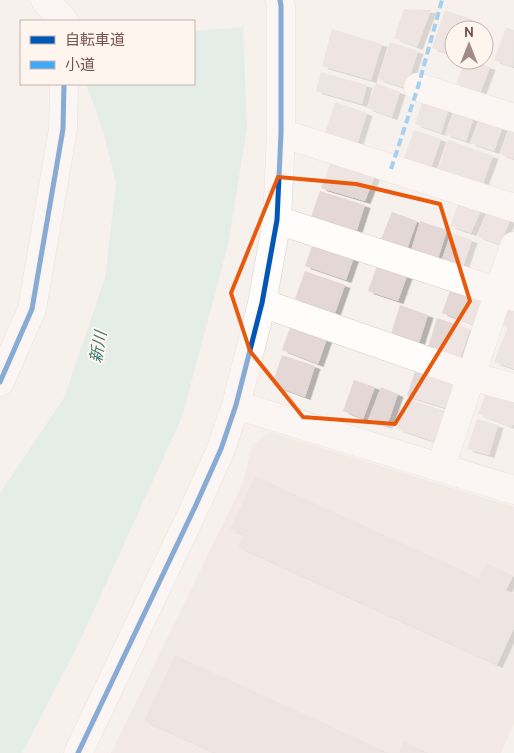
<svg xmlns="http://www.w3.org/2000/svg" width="514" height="753" font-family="Cabin,'Noto Sans JP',sans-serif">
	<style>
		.residential { fill: #efe2db }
		.water { fill: #cfe8e5 }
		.pier { fill: #f7f1ed }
		.building { fill: #e3d8d5; filter: url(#shadow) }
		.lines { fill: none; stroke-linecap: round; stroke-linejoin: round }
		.minor-casing { stroke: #d6cdca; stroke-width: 29 }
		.minor { stroke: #fefdfc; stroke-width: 28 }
		.quiet { stroke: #3fa9f5; stroke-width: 4; stroke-dasharray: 8 4; stroke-linecap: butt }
		.cycleway-casing { stroke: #fef5ef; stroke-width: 8 }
		.cycleway { stroke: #0057b8; stroke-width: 5 }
		.marked { fill: none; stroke: #e8590c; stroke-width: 4; stroke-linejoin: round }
		.labels { text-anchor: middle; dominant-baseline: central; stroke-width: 4; stroke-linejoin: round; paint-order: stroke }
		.water-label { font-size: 16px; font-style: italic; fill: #427875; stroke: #fef5ef }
	</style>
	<defs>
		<filter id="shadow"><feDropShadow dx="5.5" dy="3" stdDeviation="0" flood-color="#0004"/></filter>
	</defs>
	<rect width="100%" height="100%" fill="#f7f1ed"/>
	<path class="residential" d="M270,432l244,75v217l-13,29h-390l131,-268 10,-40z"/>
	<path class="water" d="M71,0l172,26 4,102 -19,117 -46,172 -104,228 -56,108h-22v-260l64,-95 41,-120 11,-95 -13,-52 -17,-47h108v-63z"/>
	<path class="pier" d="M68,0h170l7,27 -51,4v-10h-123z"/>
	<path class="building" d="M404,9l27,1 -14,37 -23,-9z
		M445,10l29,10 -3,10h-17v25l-22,-7z
		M506,27l8,3 -1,37 -19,-7z
		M332,29l50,15 -11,36 -49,-14z
		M390,42l28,9 -12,37 -28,-9z
		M465,60h5l20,7 -11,29 -24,-8z
		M321,72l46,13 -5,19 -46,-13z
		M376,83l24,9 -8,25 -25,-9z
		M424,96l26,9 -9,28 -26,-9z
		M335,102l32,11 -11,35 -32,-11z
		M455,107l20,7 -9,27 -21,-7z
		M481,114l23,9 -10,28 -24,-8z
		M509,128l5,1v30l-14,-5z
		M414,130l27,9 -12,34 -27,-10z
		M448,140l45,16 -12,32 -44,-16z
		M332,159l43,16 -10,26 -44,-13z
		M320,191l45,14 -10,31 -45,-16z
		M459,201l22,9 -10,23 -21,-7z
		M392,212l25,9 -12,34 -26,-11z
		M487,212l23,8 -10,25 -23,-9z
		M420,221l27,9 -10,32 -27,-8z
		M451,233l21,7 -10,30 -21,-8z
		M313,243l41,14 -8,23 -41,-14z
		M377,266l30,10 -9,25 -30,-10z
		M305,271l40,14 -10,28 -40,-14z
		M452,285l34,11 -11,29 -33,-12z
		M509,303l5,1v65l-20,-7 14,-35 -7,-2z
		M400,305l28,10 -10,31 -28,-9z
		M437,318l33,11 -10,29 -32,-11z
		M293,320l36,13 -11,31 -36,-14z
		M282,355l33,11 -10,31 -33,-12z
		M417,365l39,13 -10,30 -39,-12z
		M354,380l21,7 -12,32 -20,-8z
		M381,387l17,7 -11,32 -19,-6z
		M487,390l27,10v23l-2,4 -34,-13z
		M407,399l39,12 -10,31 -39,-13z
		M477,419l21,6 -9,30 -22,-6z
		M255,476l224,102 7,-15 27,13 -7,14 8,4v34l-17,37 -259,-118 6,-12 -14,-6z
		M175,655l214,98h-174l-71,-32z
		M404,741l24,12h-29z"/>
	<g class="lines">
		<defs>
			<path id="minor" d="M45,0l19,21
				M418,87l96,31
				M281,133l233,75
				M277,220l237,77
				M262,303l209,73 43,12
				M0,382l32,-73 31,-180 1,-45
				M236,405l278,85
				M441,467l73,-221
				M78,753l117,-246 26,-58 15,-44 26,-102 15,-83 4,-87v-127l-1,-6"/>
		</defs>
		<use href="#minor" class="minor-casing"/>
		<use href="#minor" class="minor"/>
		<path class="quiet" d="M391,169l27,-82 24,-87"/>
		<defs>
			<path id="cycleway" d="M0,382l32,-73 31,-180 1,-45
				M78,753l117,-246 26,-58 15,-44 26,-102 15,-83 4,-87v-127l-1,-6"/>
		</defs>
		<use href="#cycleway" class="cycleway-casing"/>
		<use href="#cycleway" class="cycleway"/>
	</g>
	<path d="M0 0H514V753H0ZM278,177l78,7 84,20 30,97 -75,123 -92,-7 -53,-66 -19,-58z" fill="#f7f1ed" fill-opacity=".55" fill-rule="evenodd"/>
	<path class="marked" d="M278,177l78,7 84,20 30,97 -75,123 -92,-7 -53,-66 -19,-58z"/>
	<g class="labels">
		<g class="water-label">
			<text transform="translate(98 347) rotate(-80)">新川</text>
		</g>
	</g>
	<rect x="20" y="20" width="175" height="65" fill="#fef5ef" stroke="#c7b4af"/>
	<rect x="30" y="36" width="25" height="8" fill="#0057b8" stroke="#c7b4af"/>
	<text x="65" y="45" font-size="15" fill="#74534e">自転車道</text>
	<rect x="30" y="61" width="25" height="8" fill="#3fa9f5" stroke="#c7b4af"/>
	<text x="65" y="70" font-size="15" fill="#74534e">小道</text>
	<g transform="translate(469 45)"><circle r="24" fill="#fef5ef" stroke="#c7b4af"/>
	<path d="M0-4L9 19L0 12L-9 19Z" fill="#a28a86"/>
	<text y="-8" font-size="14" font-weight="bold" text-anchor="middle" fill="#74534e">N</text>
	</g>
</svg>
